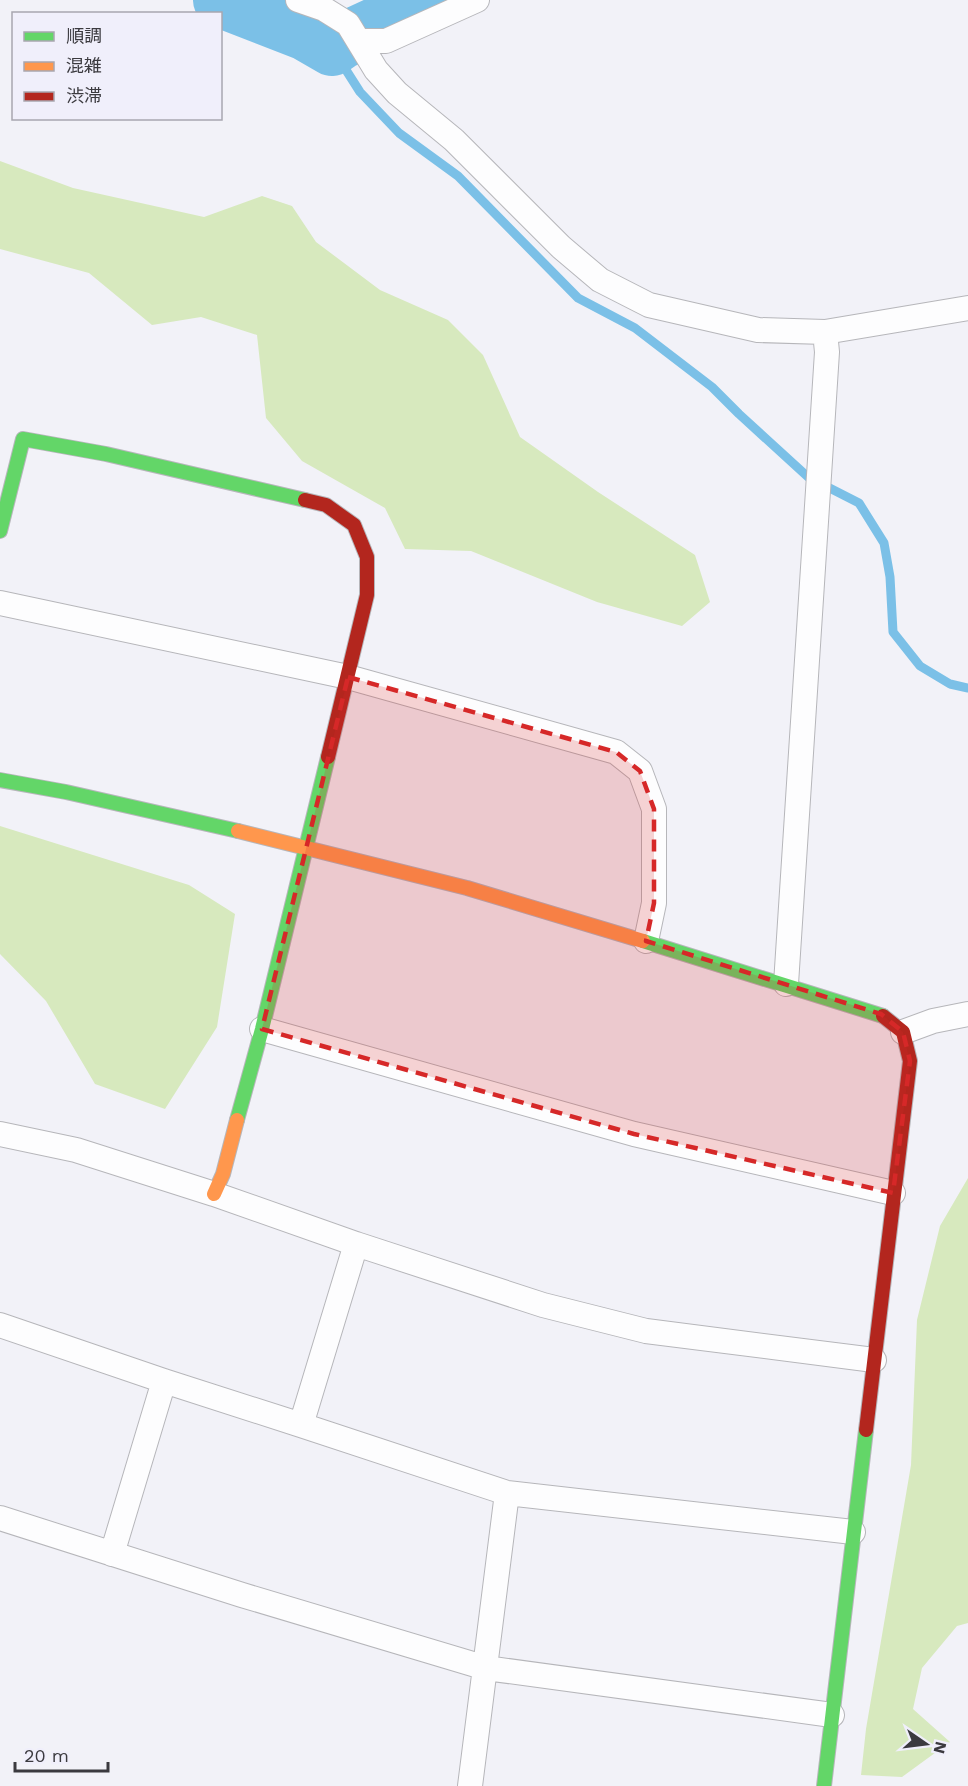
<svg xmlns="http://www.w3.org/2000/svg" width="968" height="1786" font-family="'Work Sans','Noto Sans JP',sans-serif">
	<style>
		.green { fill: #d7e9be }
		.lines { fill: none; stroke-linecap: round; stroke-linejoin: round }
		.stream { stroke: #7bc0e7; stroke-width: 9 }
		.river { stroke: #7bc0e7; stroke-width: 56 }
		.street-casing { stroke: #b6b6ba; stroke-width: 26 }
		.fast-casing { stroke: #b6b6ba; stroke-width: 16 }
		.slow-casing { stroke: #b6b6ba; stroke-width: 16 }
		.jam-casing { stroke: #b6b6ba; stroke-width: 16 }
		.street { stroke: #fdfdfe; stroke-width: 24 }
		.fast { stroke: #63d668; stroke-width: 14 }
		.slow { stroke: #ff974d; stroke-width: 14 }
		.jam { stroke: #b3261e; stroke-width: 14 }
		.marked { fill: #d62828; fill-opacity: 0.2; stroke: #d62828; stroke-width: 4.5; stroke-dasharray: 12 8; stroke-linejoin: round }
	</style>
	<rect width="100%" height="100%" fill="#f2f2f8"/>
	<path class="green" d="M0,161l73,27 131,29 58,-21 30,10 24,36 64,48 68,30 35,35 37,82 78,55 97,63 15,47 -28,24 -85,-24 -126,-51 -66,-2 -20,-41 -83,-47 -36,-43 -9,-83 -56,-18 -49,8 -63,-52 -89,-24z
		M0,826l189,59 46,29 -18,113 -52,82 -70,-25 -49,-83 -46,-47z
		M968,1178v445l-11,3 -35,42 -9,41 37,33 -48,35 -41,-2 5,-46 45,-264 6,-145 23,-94z"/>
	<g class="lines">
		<path class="stream" d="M332,48l28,44 39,41 59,43 120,122 57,30 77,59 27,27 69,63 51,26 25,40 6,34 3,55 27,34 30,18 18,4"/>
		<path class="river" d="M221,0l85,33 26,15 10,-7 88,-41"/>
		<defs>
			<path id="street" d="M298,0l26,9 24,15 28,46 21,23 57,47 107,107 39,33 49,25 109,25 67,2 143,-24
				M360,41h26l91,-41
				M0,603l348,74 268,75 24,19 14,38v94l-8,38
				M786,984l41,-632 -2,-20
				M262,1029l372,105 259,59
				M903,1032l30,-11 35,-7
				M0,1134l76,16 138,44 142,50 187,61 103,26 228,29
				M0,1325l164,56 137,44 206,68 346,39
				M301,1425l55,-181
				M0,1518l242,77 244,73 346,47
				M112,1554l52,-173
				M470,1786l37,-293"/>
			<path id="fast" d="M0,531l23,-92 83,15 199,46
				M0,780l66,12 172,39
				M643,941l240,75
				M237,1120l25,-91 66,-272
				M824,1786l42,-356"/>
			<path id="slow" d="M238,831l229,57 176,53
				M214,1194l9,-20 14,-54"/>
			<path id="jam" d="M305,500l21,5 28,20 13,32v38l-39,162
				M866,1430l44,-369 -7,-29 -20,-16"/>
		</defs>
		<use href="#street" class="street-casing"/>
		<use href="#fast" class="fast-casing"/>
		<use href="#slow" class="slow-casing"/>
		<use href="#jam" class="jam-casing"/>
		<use href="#street" class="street"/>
		<use href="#fast" class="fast"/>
		<use href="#slow" class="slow"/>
		<use href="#jam" class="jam"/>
	</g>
	<path class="marked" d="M348,677l268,75 24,19 14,38v94l-8,38 235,73 22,18 7,29 -17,132 -259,-59 -372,-105z"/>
	<rect x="12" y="12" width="210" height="108" fill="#f0effb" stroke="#a8a7b0" stroke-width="1.5"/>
	<rect x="24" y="32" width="30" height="9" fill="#63d668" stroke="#a8a7b0" stroke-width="1.5"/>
	<text x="66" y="42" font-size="18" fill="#3b3a3f">順調</text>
	<rect x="24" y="62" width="30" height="9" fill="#ff974d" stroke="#a8a7b0" stroke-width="1.5"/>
	<text x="66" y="72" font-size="18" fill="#3b3a3f">混雑</text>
	<rect x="24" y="92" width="30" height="9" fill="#b3261e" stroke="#a8a7b0" stroke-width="1.5"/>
	<text x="66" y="102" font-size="18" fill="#3b3a3f">渋滞</text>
	<g transform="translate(926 1744) rotate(104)" stroke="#f0effb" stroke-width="4.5" paint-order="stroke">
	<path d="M0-4.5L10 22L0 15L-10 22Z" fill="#3b3a3f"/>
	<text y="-9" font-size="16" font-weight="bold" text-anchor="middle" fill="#3b3a3f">N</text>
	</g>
	<path d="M15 1762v9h93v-9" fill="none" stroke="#3b3a3f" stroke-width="3"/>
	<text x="24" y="1762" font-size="18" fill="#3b3a3f" stroke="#f0effb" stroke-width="4.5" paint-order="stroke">20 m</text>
</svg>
